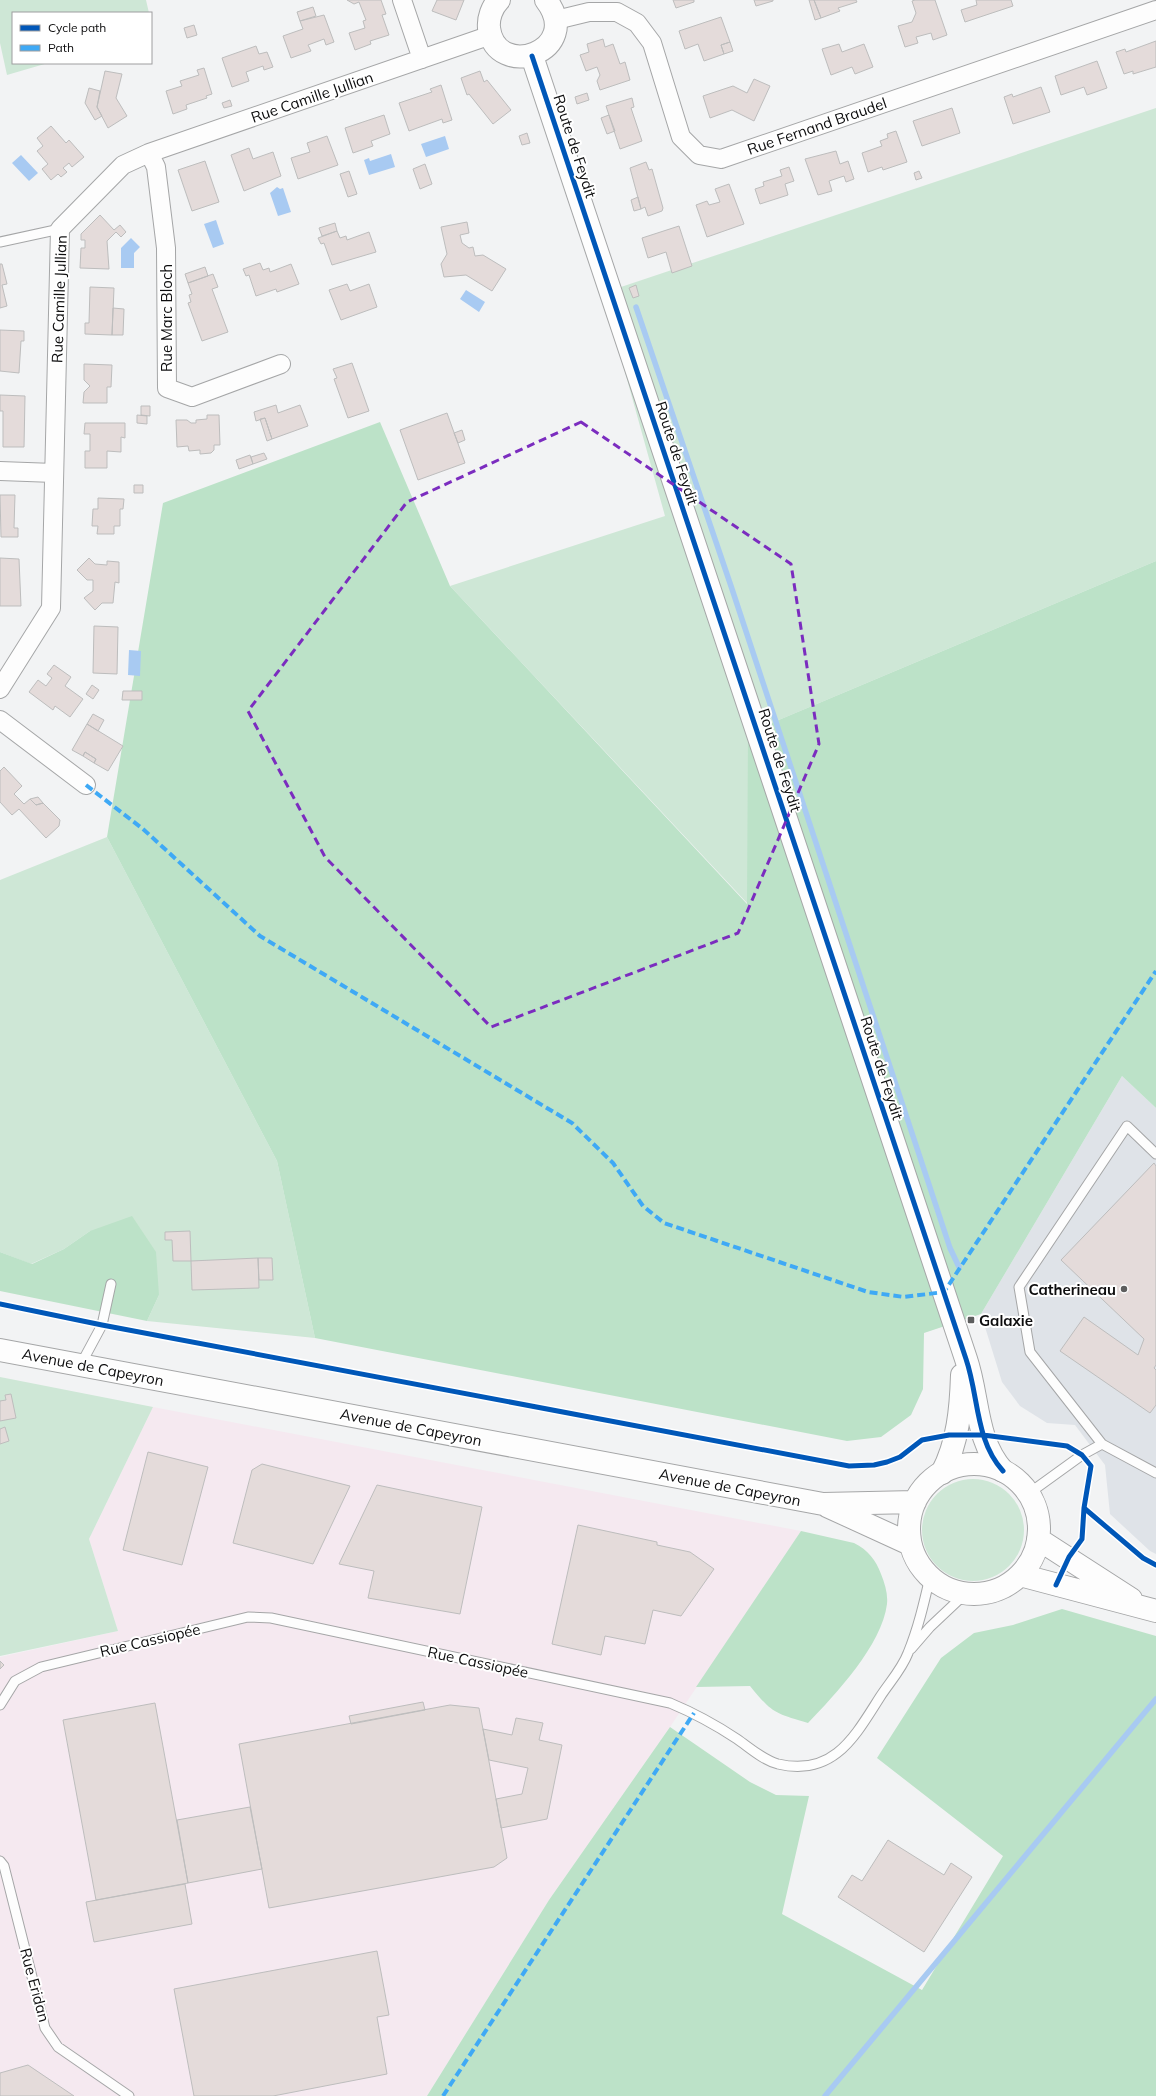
<svg xmlns="http://www.w3.org/2000/svg" width="1156" height="2096" font-family="Mulish,sans-serif">
	<style>
		.built { fill: #dfe3e8 }
		.industrial { fill: #f5e9f0 }
		.green { fill: #cee7d6 }
		.forest { fill: #bce2c8 }
		.water { fill: #a8caf2 }
		.lines { fill: none; stroke-linecap: round; stroke-linejoin: round }
		.stream { stroke: #a8caf2; stroke-width: 5.5 }
		.building { fill: #e4dbda; stroke: #bdbdbd }
		.lane-casing { stroke: #a5a6a7; stroke-width: 11 }
		.street-casing { stroke: #a5a6a7; stroke-width: 20 }
		.secondary-casing { stroke: #a5a6a7; stroke-width: 24 }
		.primary-casing { stroke: #a5a6a7; stroke-width: 24 }
		.lane { stroke: #fdfdfd; stroke-width: 9 }
		.street { stroke: #fdfdfd; stroke-width: 18 }
		.secondary { stroke: #fdfdfd; stroke-width: 22 }
		.primary { stroke: #fdfdfd; stroke-width: 22 }
		.quiet { stroke: #3fa9f5; stroke-width: 4; stroke-dasharray: 8 4; stroke-linecap: butt }
		.cycleway-casing { stroke: #fff; stroke-width: 8 }
		.cycleway { stroke: #0057b8; stroke-width: 5 }
		.marked { fill: none; stroke: #7b2cbf; stroke-width: 3; stroke-dasharray: 8 5; stroke-linejoin: round }
		.poi-dot { fill: #5d5e5e; stroke: #fff; stroke-width: 1.5 }
		.labels { text-anchor: middle; dominant-baseline: central; stroke-width: 4; stroke-linejoin: round; paint-order: stroke }
		.street-label { font-size: 15px; fill: #0d0d0e; stroke: #fff }
		.poi-label { font-size: 15px; font-weight: bold; fill: #0d0d0e; stroke: #fff; text-anchor: end }
	</style>
	<rect width="100%" height="100%" fill="#f2f3f4"/>
	<path class="built" d="M1122,1076l34,32v446l-6,-3 -40,-37 -5,-49 -30,-40 -28,-2 -27,-17 -18,-24 -21,-68z"/>
	<path class="industrial" d="M153,1407l648,124 -131,196 -121,173 -122,196h-427v-439l118,-26 -29,-92z"/>
	<path class="green" d="M0,0h146l3,13h-136v50h35l-41,12 -7,-32z
		M1156,108v453l-408,172v171l-298,-318 215,-70 -62,-223z
		M107,837l170,324 38,177 -168,-17 12,-26 -69,-64 -26,18 -33,15 -31,-12v-372z
		M0,1377l153,30 -64,132 29,92 -118,25z
		M922 1530a51 51 0 1 1 102 0a51 51 0 1 1-102 0Z"/>
	<path class="forest" d="M380,422l70,164 297,318 1,-171 408,-172v547l-34,-32 -141,238 -57,19 -1,56 -12,26 -30,22 -34,4 -532,-103 -38,-177 -170,-324 56,-334z
		M132,1216l24,36 3,43 -12,26 -147,-30v-39l32,12 32,-15 26,-18z
		M801,1531l53,12c14,7 22,17 27,31 4,10 7,20 6,30 -5,41 -52,91 -79,119 -34,-10 -36,-10 -58,-37l-54,1z
		M1062,1609l94,27v460h-729l122,-196 121,-173 80,55 26,13 33,1 -27,118 140,76 81,-134 -126,-98 64,-100 33,-25 39,-8z"/>
	<path class="water" d="M445,136l4,13 -23,8 -5,-13z
		M391,154l4,13 -26,8 -5,-15 5,-2 1,3z
		M21,155l17,18 -9,8 -17,-18z
		M277,187l3,2 3,-1 8,24 -13,4 -8,-23z
		M216,220l8,24 -11,4 -9,-24z
		M131,238l9,9 -6,6v15h-13v-20z
		M466,290l19,12 -6,10 -19,-13z
		M129,650l12,1 -1,25 -12,-1z"/>
	<g class="lines">
		<path class="stream" d="M636,307l96,282 218,659 9,19
			M825,2096l331,-397"/>
	</g>
	<path class="building" d="M347,0h34l5,14 -4,1 7,20 -19,6 1,3 -16,6 -6,-17 16,-5 -2,-7 3,-1 -7,-18 -5,2z
		M437,0h27l-8,20 -24,-9z
		M673,0h21v2l-18,6z
		M754,0h19v1l-17,5z
		M809,0h5l7,18 -6,2z
		M814,0h42l1,2 -19,6 2,3 -19,7z
		M915,0h20l12,35 -14,5 -2,-7 -15,4 2,6 -13,4 -7,-21 14,-4 4,-9 -4,-12z
		M976,0h35l2,6 -48,16 -4,-12 16,-5z
		M313,7l3,9 -16,5 -3,-9z
		M324,15l10,27 -8,3 -2,-6 -16,6 3,6 -20,7 -8,-22 20,-7 -3,-8z
		M721,17l9,25 -9,3 3,9 -20,7 -6,-17 -13,5 -6,-18z
		M194,25l3,10 -10,3 -3,-10z
		M603,39l2,8 8,-3 7,20 5,-2 5,18 -30,10 -3,-9 3,-6 -3,-8 -11,4 -6,-16 9,-3 -2,-8z
		M1156,41v26l-23,7v-3l-9,3 -8,-22 9,-3 1,3z
		M730,42l3,9 -9,3 -3,-9z
		M839,44l3,8 22,-8 9,23 -18,7 -3,-7 -21,8 -9,-26z
		M256,46l3,8 8,-2 6,15 -9,3 -1,-4 -17,6 3,9 -17,6 -10,-29z
		M1097,61l10,27 -20,7 -3,-8 -23,8 -6,-19z
		M204,68l8,26 -6,2 1,2 -21,7 1,4 -14,5 -7,-23 16,-5 -2,-5 19,-6 -2,-5z
		M105,71l17,3 -6,24 11,18 -19,12 -11,-21z
		M480,71l4,11 3,-2 24,30 -18,14 -24,-30 -2,1 -6,-17z
		M754,79l16,7 -16,35 -22,-11 -22,8 -7,-22 30,-10 14,7z
		M441,85l11,35 -9,3 -1,-4 -33,12 -10,-28 33,-11 -2,-3z
		M1041,87l9,25 -37,12 -9,-27 8,-3 1,3z
		M89,88l11,3 -3,16 5,9 -7,4 -10,-17z
		M587,93l2,7 -12,4 -2,-7z
		M632,98l2,9 -3,1 11,33 -22,8 -14,-43z
		M230,100l2,6 -8,2 -2,-5z
		M952,108l8,25 -38,13 -9,-25z
		M384,115l6,19 -19,7 2,5 -20,7 -8,-25z
		M609,115l6,16 -8,3 -6,-16z
		M51,126l15,17 3,-3 15,17 -12,10 -3,-4 -6,5 4,4 -6,5 -3,-3 -7,6 -9,-11 6,-5 -11,-13 6,-5 -6,-8z
		M896,131l11,31 -24,8 -1,-3 -14,5 -6,-19 20,-7 -2,-5 8,-3 -1,-4z
		M527,133l3,10 -8,2 -3,-9z
		M327,136l11,29 -40,14 -7,-21 19,-6 -3,-9z
		M249,148l4,11 20,-7 8,24 -37,15 -13,-36z
		M836,151l4,13 8,-3 6,18 -8,3 -2,-6 -15,5 3,10 -14,4 -13,-36z
		M205,161l14,41 -27,9 -14,-41z
		M646,162l3,8 3,-1 11,39 -1,3 -14,5 -3,-9 -4,2 -11,-41z
		M425,164l7,20 -12,5 -7,-20z
		M789,167l5,14 -9,3 3,11 -28,9 -5,-15 9,-3 -1,-4 19,-6 -2,-6z
		M349,171l8,23 -9,3 -8,-23z
		M919,171l3,7 -6,2 -2,-7z
		M729,184l15,40 -37,13 -11,-32 11,-4 2,4 11,-3 -5,-13z
		M638,197l3,12 -7,2 -3,-11z
		M100,215l14,15 6,-5 6,7 -5,5 -5,-5 -9,9 2,28 -29,-1 1,-20h4v-8h-4v-6z
		M467,222l2,11 -9,2 2,8 7,5 4,-1 2,9 8,-1 23,14 -14,22 -26,-16 -22,2 -3,-13 6,-10 -6,-27z
		M335,223l2,8 -15,5 -3,-8z
		M679,226l13,40 -20,7 -6,-21 -18,6 -6,-20z
		M337,231l3,7 6,-2 1,4 22,-8 7,20 -44,13 -8,-22 -3,1 -3,-6z
		M260,263l3,7 6,-2 1,4 21,-8 8,20 -22,8 -1,-3 -20,7 -7,-21 -3,1 -3,-7z
		M0,264h2l5,20 -5,1 5,21 -7,2z
		M205,267l3,9 -20,7 -3,-9z
		M213,274l5,13 -6,2 16,43 -26,9 -14,-38 3,-1 -2,-7 3,-1 -4,-11z
		M347,284l3,7 19,-7 8,23 -36,13 -12,-30z
		M636,285l3,11 -6,2 -4,-10z
		M90,287l24,1 -2,47 -27,-1v-11h4z
		M113,308l11,1 -1,26h-11z
		M0,330l24,1v10h-3l-2,32 -19,-2z
		M352,363l17,48 -21,7 -14,-39 3,-1 -4,-9z
		M84,364l28,1 -1,22h-4v16h-24l1,-11 6,-6 -6,-6z
		M0,395l25,1 -1,51h-21v-36h-3z
		M276,405l2,8 22,-8 8,21 -36,13 -7,-21 -9,3 -2,-9z
		M141,406h9v10l-9,-1z
		M447,413l18,50 -47,17 -18,-50z
		M137,415l10,1v8l-10,-1z
		M207,415h12l1,30h-6v5l-3,3 -11,1v-4l-11,1 -1,-5 -11,1 -1,-27h11l4,3h5v-3l11,-1z
		M265,418l7,21 -5,2 -7,-22z
		M85,423h40v15l-4,-1v15l-14,-1v17h-22v-17h5v-17h-6z
		M462,430l3,10 -7,3 -4,-10z
		M264,453l3,6 -14,5 -2,-7z
		M250,455l3,9 -14,5 -3,-9z
		M134,485h9v8h-9z
		M0,495h15l-1,33h4v9h-17z
		M98,498l26,1 -1,10h-3v17h-6v8h-17l1,-8h-6l1,-17h5z
		M0,558l19,1 2,47h-21z
		M89,558l6,6 12,1v-4l12,1v21l-4,-1 -2,21h-11l-7,7 -11,-12 9,-7v-11h-6l-10,-10z
		M94,626l24,1 -1,47 -24,-1z
		M54,665l17,12 -6,9 18,13 -13,18 -15,-11 -2,4 -24,-18 9,-12 8,6 6,-8 -5,-4z
		M92,685l7,5 -6,9 -7,-5z
		M123,691h19v9h-20z
		M93,714l11,6 -6,11 -11,-7z
		M87,724l36,22 -15,25 -14,-8 2,-4 -11,-7 -2,4 -11,-6z
		M85,752l11,7 -2,4 -11,-7z
		M4,767l18,19 -8,8 10,10 6,-5 6,6 7,-2 17,17 -1,6 -13,12 -27,-29 -7,6 -12,-13v-31z
		M38,797l5,6 -7,2 -6,-6z
		M1154,1163l2,3v199l-2,3 2,2v35l-6,8 -90,-62 24,-34 54,38 6,-16 -83,-79z
		M190,1231l1,30h-18l-1,-21h-7v-8z
		M258,1258h14l1,22h-14z
		M258,1258l1,30 -67,2 -1,-29z
		M11,1394l5,24 -16,3v-20l6,-1 -1,-5z
		M5,1427l4,14 -9,3v-15z
		M148,1452l60,15 -26,98 -59,-15z
		M262,1464l88,22 -37,78 -80,-21 19,-73z
		M377,1485l105,22 -22,107 -92,-16 6,-27 -35,-7z
		M578,1525l79,17v3l33,7 24,17 -33,47 -28,-6 -8,34 -40,-8 -4,19 -49,-11z
		M0,1661l4,4 -4,4z
		M423,1702l2,8 -74,14 -2,-8z
		M155,1703l33,180 -92,17 -33,-180z
		M450,1705l29,3 28,150 -13,9 -225,41 -30,-164z
		M516,1718l27,5 -4,17 23,5 -15,74 -46,9 -5,-29 26,-5 6,-26 -39,-8 -6,-31 29,6z
		M250,1807l12,62 -74,14 -11,-63z
		M888,1840l56,35 7,-12 21,14 -48,75 -86,-55 14,-22 10,6z
		M185,1884l7,40 -98,18 -8,-40z
		M377,1951l12,64 -12,2 10,57 -114,22h-79l-20,-107z
		M28,2065l46,31h-74v-23z"/>
	<g class="lines">
		<defs>
			<path id="lane" d="M0,242l60,-13
				M1156,1154l-29,-28 -108,161 11,65 72,92 54,29
				M81,1364l21,-39 9,-41
				M1028,1494l54,-39 20,-11
				M911,1649l19,-22 35,-33
				M0,1705l15,-24 26,-14 207,-50 23,1 399,85c24,10 46,22 67,36 13,9 26,21 41,25 56,13 77,-28 102,-67 9,-14 22,-28 28,-44 10,-24 16,-50 22,-76
				M0,1861l4,5 41,162 13,19 71,49"/>
			<path id="street" d="M402,0l20,59
				M556,20l33,-8h28l20,11 15,20 29,94 18,18 22,4 435,-149
				M149,153l7,14 10,81 1,140 25,9 89,-33
				M0,471l54,2
				M0,689l51,-81 9,-379 63,-64 26,-12 342,-118
				M0,720l86,65"/>
			<path id="secondary" d="M499,0c-7,7 -11,18 -10,28 7,54 96,23 57,-28
				M532,56l434,1303c13,38 9,81 37,112
				M942,1473c16,-30 19,-65 20,-98"/>
			<path id="primary" d="M0,1350l823,154 92,-2
				M909 1529a65 65 0 1 1 130 0a65 65 0 1 1-130 0Z
				M827,1506l83,38
				M1038,1539l93,60
				M1020,1575l136,36"/>
		</defs>
		<use href="#lane" class="lane-casing"/>
		<use href="#street" class="street-casing"/>
		<use href="#secondary" class="secondary-casing"/>
		<use href="#primary" class="primary-casing"/>
		<use href="#lane" class="lane"/>
		<use href="#street" class="street"/>
		<use href="#secondary" class="secondary"/>
		<use href="#primary" class="primary"/>
		<path class="quiet" d="M86,785l57,44 117,107 312,187 41,40 30,43 21,17 204,69 36,5 40,-5 212,-321
			M443,2096l251,-383"/>
		<defs>
			<path id="cycleway" d="M532,56l434,1303c13,38 9,81 37,112
				M0,1304l102,21 747,141 25,-1 13,-3 13,-5 22,-17 27,-5h34l84,11 15,9 9,11 -7,42 59,50 13,7
				M1056,1585l13,-28 13,-18 2,-31"/>
		</defs>
		<use href="#cycleway" class="cycleway-casing"/>
		<use href="#cycleway" class="cycleway"/>
	</g>
	<path class="marked" d="M581,422l210,142 28,180 -81,189 -247,94 -166,-170 -77,-146 159,-209z"/>
	<g class="poi-dot">
		<circle cx="1124" cy="1289" r="4"/>
		<rect x="967" y="1316" width="8" height="8" rx="2"/>
	</g>
	<g class="labels">
		<g class="street-label">
			<text transform="translate(312 97) rotate(-19)">Rue Camille Jullian</text>
			<text transform="translate(817 126) rotate(-19)">Rue Fernand Braudel</text>
			<text transform="translate(575 146) rotate(72)">Route de Feydit</text>
			<text transform="translate(59 299) rotate(-88)">Rue Camille Jullian</text>
			<text transform="translate(166 318) rotate(-90)">Rue Marc Bloch</text>
			<text transform="translate(677 453) rotate(72)">Route de Feydit</text>
			<text transform="translate(780 760) rotate(72)">Route de Feydit</text>
			<text transform="translate(882 1068) rotate(72)">Route de Feydit</text>
			<text transform="translate(93 1367) rotate(11)">Avenue de Capeyron</text>
			<text transform="translate(411 1427) rotate(11)">Avenue de Capeyron</text>
			<text transform="translate(730 1487) rotate(11)">Avenue de Capeyron</text>
			<text transform="translate(150 1640) rotate(-13)">Rue Cassiopée</text>
			<text transform="translate(478 1662) rotate(12)">Rue Cassiopée</text>
			<text transform="translate(35 1985) rotate(75)">Rue Eridan</text>
		</g>
		<g class="poi-label">
			<text x="1116" y="1289">Catherineau</text>
			<text x="979" y="1320" text-anchor="start">Galaxie</text>
		</g>
	</g>
	<rect x="12" y="12" width="140" height="52" fill="#ffffff" stroke="#9e9e9f"/>
	<rect x="20" y="25" width="20" height="6" fill="#0057b8" stroke="#9e9e9f"/>
	<text x="48" y="32" font-size="12" fill="#0d0d0e">Cycle path</text>
	<rect x="20" y="45" width="20" height="6" fill="#3fa9f5" stroke="#9e9e9f"/>
	<text x="48" y="52" font-size="12" fill="#0d0d0e">Path</text>
</svg>
